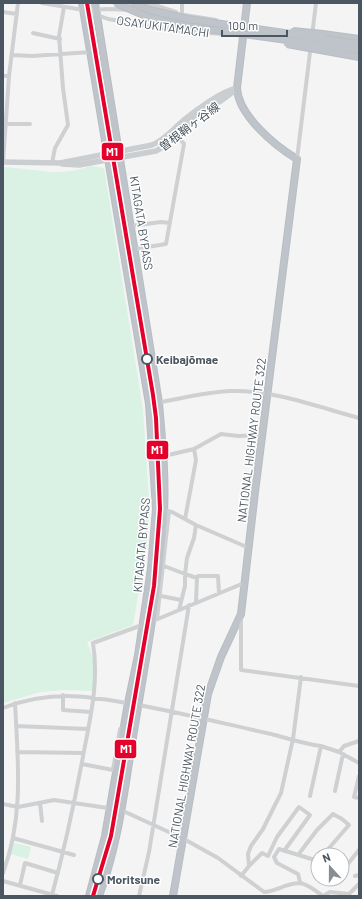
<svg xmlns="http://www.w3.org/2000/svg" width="362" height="899" font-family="Barlow,'Noto Sans JP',sans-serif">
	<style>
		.green { fill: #d9f2e3 }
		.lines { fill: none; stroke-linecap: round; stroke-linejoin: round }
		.highway-casing { stroke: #b9bec3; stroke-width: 8 }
		.minor { stroke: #ced0d2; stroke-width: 4 }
		.major { stroke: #caced1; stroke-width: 5.5 }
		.highway { stroke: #bec4c9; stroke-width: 6 }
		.highway-bridge-casing { stroke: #b9bec3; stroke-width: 8; stroke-linecap: butt }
		.highway-bridge { stroke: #bec4c9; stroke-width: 6 }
		.metro-1-casing { stroke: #fff; stroke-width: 7 }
		.metro-1 { stroke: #e4002b; stroke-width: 4 }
		.stop-dot { fill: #fff; stroke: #4a5661; stroke-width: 2 }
		.labels { text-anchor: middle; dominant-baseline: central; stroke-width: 3; stroke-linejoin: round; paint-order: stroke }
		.street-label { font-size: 12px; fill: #4a5661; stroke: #fff }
		.stop-label { font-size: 12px; font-weight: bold; fill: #4a5661; stroke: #fff; text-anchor: start }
		.line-badge { stroke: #fff; stroke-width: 1.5 }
		.badge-label { font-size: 11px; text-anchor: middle; font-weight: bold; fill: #fff }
	</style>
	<rect width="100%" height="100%" fill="#f4f4f4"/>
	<path class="green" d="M91,166l13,2 39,241 6,92 -2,44 -14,80 -46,17 6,15v34l-29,-1 -23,2 -38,11v-536c16,1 31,3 47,5 14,1 28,-2 41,-6z
		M15,843l16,4 -3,12 -17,-5 2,-10z"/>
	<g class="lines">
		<defs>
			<path id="highway" d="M82,3l67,401 7,105 -5,59 -13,87 -10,48 -23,133 -16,60
				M95,3l64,400c3,36 7,72 5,109 -4,73 -18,146 -30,219 -9,55 -15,112 -35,165
				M323,34l36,5
				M173,896l35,-202 13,-37 20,-43 14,-122 42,-333c-22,-13 -59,-44 -60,-71l10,-85"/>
		</defs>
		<use href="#highway" class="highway-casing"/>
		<path class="minor" d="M42,3l42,7 24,9 73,12 43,3
			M148,3l28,9
			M86,10l23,-1 20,1
			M3,12l14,2
			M172,13l44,7
			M182,27v-24
			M33,33l27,6
			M12,55l20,1 59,-4
			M3,76h6
			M6,124h24
			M297,159l19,-156
			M3,162l6,-86 9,-73
			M52,163l3,-15 13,-23 -5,-37 -4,-52 5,-29
			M131,226l30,-4 9,1
			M135,249l31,-5 18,-100 -7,-9
			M149,404c27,-4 54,-12 82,-13 43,-1 87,16 128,27
			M164,456l30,-7 27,-15 17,2 25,-1
			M156,509l16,3 24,13 53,23
			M185,519l11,-59 -2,-11
			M196,525l-2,13 -7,20 -2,16 12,4 -1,24
			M164,566l21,8v12l-6,24
			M197,578l1,-2h20l1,17
			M161,596l20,4
			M241,616v54l118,16
			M157,619l12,-108
			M63,695v15l28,2
			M3,708c52,-20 93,-11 146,-1 41,8 81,18 122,27 16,4 33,10 50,12l18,6 20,11
			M16,726l72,3
			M17,752l66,1
			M339,752l5,-6 15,-5
			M82,764l31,6 7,-41 4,-1
			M359,776l-5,21 5,1
			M335,791l8,-37
			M310,796l11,-50
			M40,803l2,18
			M3,804l15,3 36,-7 67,10 63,29 34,19 46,34c6,0 10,-2 16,-4 21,-9 25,-5 43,8
			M13,838l61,17
			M298,855l19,-25 16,-16 9,5 7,6 -26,30
			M342,864l5,1 12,-15
			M249,866l13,-13 6,3 9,-19 22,-30 11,8 -26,36
			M3,873c21,-56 15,-111 12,-170
			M241,876l8,-10 -1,-12 3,-8 12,-17 18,-36 12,-54 8,-62
			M355,876l4,-1
			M3,881l54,15
			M300,882l-2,-8 -21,-11 -3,-6 5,-8 39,12
			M20,885l5,-22 33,10
			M52,895c13,-48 23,-95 32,-144 7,-36 15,-71 9,-108l60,-22 91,-38
			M139,896l10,-44 40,-247
			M323,896l7,-4 19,2 10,-10"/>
		<path class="major" d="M3,162l57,1 92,-18c13,-5 21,-16 32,-25 12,-10 38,-29 53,-32
			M62,164l17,1 77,-14c13,-6 22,-19 33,-28 15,-13 34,-21 48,-35"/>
		<use href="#highway" class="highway"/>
		<defs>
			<path id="highway-bridge" d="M116,3l32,14 37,9 174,24
				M133,3l17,7 38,9 171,25
				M293,31l30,3
				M287,44l72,13"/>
		</defs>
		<use href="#highway-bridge" class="highway-bridge-casing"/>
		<use href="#highway-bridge" class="highway-bridge"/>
		<defs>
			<path id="metro-1" d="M87,3l66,392 3,23 4,91 -6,77 -43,250 -18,60"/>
		</defs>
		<use href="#metro-1" class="metro-1-casing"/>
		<use href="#metro-1" class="metro-1"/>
	</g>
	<g class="stop-dot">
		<circle cx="147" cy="359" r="5"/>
		<circle cx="98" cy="879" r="5"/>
	</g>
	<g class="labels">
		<g class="street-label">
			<text transform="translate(163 26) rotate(8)">OSAYUKITAMACHI</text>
			<text transform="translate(189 126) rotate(-37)">曽根鞘ヶ谷線</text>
			<text transform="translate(142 223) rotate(81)">KITAGATA BYPASS</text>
			<text transform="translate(251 440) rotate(-83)">NATIONAL HIGHWAY ROUTE 322</text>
			<text transform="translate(141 545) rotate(-85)">KITAGATA BYPASS</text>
			<text transform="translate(186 766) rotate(-80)">NATIONAL HIGHWAY ROUTE 322</text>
		</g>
		<g class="stop-label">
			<text x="156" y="359">Keibajōmae</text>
			<text x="107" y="879">Moritsune</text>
		</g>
	</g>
	<g class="line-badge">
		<rect x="101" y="142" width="23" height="19" rx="4" fill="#e4002b"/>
		<rect x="146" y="440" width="23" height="20" rx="4" fill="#e4002b"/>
		<rect x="114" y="739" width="23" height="20" rx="4" fill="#e4002b"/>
	</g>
	<g class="badge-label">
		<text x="112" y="156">M1</text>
		<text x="157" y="454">M1</text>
		<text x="126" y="753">M1</text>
	</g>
	<rect width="362" height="899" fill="none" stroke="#4a5661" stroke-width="8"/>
	<g transform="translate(330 867) rotate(339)"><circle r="19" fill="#ffffff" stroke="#b7bbc0"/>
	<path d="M0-3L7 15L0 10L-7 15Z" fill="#868d94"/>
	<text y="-6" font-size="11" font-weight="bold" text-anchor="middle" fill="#4a5661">N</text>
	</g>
	<path d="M222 30v6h65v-6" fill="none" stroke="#4a5661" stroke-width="2"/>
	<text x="228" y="30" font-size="12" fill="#4a5661" stroke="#ffffff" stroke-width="3" paint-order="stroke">100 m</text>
</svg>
